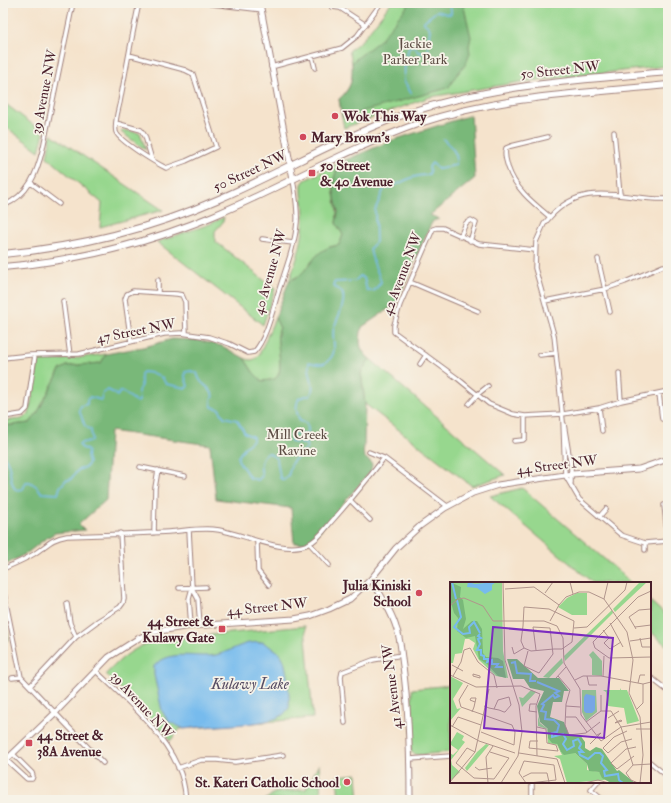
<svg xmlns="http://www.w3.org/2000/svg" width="671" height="803" font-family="'IM FELL Double Pica',serif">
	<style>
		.green { fill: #97d78e; stroke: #707b5c }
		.forest { fill: #79b879; stroke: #626c52 }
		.water { fill: #77bbed; stroke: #606d8c }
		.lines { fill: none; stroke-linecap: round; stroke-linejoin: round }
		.stream { stroke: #77bbed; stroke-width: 1.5 }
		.street-casing { stroke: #a0817c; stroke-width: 5.5 }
		.secondary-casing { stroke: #a0817c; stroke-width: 7 }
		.primary-casing { stroke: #a0817c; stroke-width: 8 }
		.street { stroke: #fff; stroke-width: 3.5 }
		.secondary { stroke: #fff; stroke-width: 5 }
		.primary { stroke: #fff; stroke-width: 6 }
		.poi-dot { fill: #d1495b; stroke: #f7f3e8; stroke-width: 1.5 }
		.labels { text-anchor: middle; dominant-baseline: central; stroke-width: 3.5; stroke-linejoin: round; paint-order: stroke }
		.park-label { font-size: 14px; fill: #5d4d44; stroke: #f7f3e8 }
		.street-label { font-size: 14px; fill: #4a1f2b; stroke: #f7f3e8 }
		.poi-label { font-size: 14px; font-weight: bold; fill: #4a1f2b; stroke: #f7f3e8; text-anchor: start }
		.water-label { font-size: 15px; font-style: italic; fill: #584e65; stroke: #f7f3e8 }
		.inset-river { fill: none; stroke: #77bbed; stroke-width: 2 }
		.inset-road { fill: none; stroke: #b1958c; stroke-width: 1 }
		.view { fill: #7b2cbf; fill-opacity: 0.15; stroke: #7b2cbf; stroke-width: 2 }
		.inset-edge { fill: none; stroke: #4a1f2b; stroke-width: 2 }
	</style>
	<rect width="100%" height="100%" fill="#f7f3e8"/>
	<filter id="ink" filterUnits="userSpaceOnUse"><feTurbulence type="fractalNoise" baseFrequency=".025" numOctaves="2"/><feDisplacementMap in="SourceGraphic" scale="8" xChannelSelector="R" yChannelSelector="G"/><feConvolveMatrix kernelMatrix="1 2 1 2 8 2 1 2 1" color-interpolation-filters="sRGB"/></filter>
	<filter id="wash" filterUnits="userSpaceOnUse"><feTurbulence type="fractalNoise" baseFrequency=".012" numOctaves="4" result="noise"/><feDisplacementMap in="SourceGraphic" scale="16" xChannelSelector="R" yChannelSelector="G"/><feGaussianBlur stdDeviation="0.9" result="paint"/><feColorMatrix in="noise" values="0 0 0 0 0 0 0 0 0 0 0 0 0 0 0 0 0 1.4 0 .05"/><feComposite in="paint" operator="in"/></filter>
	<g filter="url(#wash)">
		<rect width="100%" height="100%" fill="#f5e3cc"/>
		<path class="green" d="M391,3h277v63l-147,16 -91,15 -86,31 -5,-29c16,-14 16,-29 10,-48l14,-12z
			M3,102l41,31 -5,18 -36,-26z
			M123,130l17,3 6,17 -25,-18z
			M51,134l112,76 -63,17 2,-24 -55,-46z
			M339,163c-3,10 -7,20 -5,31 2,12 4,17 2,29l7,12 -4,10 -10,2 -18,15 -9,12 -13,7c8,-21 15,-43 15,-66 0,-10 -3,-20 -2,-31l3,-4z
			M224,217l-1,5 -8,9v10l60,48 -12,36 -106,-83 53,-18z
			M275,318l5,10c-1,2 -2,4 -2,6 -2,9 6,35 -1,43 -3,4 -11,3 -15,4l-9,-9 -9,-14c7,3 10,3 15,-3z
			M106,354l-5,9 -34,3 -7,4 -21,40 -9,13 -27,3v-5l19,-2 7,-5 10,-54 30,-1z
			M370,359l135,116 -33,11 -107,-82 -4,-32z
			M522,488l102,88 7,7h-38l-103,-87z
			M650,601l18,16v30l-18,-16z
			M305,626l8,92 -133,11 -10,12 -15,-18 -49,-49c17,-18 27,-26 51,-34z
			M451,685v67l-34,3 -6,-3 1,-63z
			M319,764l2,36h-56l9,-7 32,-4z
			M357,774l2,26h-20l-2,-24z"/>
		<path class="forest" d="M410,3h53l8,34 -2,9 1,7 -4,11 -11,13 -6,10 -8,3 -99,27 -3,-18c14,-12 13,-20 13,-37l27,-21z
			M471,115l4,63 -45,37 9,4 -6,2 -3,5 -34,78 -34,23c-3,15 -4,22 8,32l-9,13 4,32 -1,43c-2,8 0,11 7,15l1,3 -1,6 -60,70 -4,2h-13l-3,-35 -75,-9 -6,-54 -100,-14 -4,69 -27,24 6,6 -30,3 -10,6 -18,14 -24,13v-140l27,-3 9,-13 21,-40 7,-4 34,-3 5,-9 42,-8 24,-7 25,1 25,6 22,12 9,14 9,9c4,-1 12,0 15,-4 7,-8 -1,-34 1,-43 0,-2 1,-4 2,-6l-5,-10 14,-37c4,-2 10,-4 13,-8 14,-14 14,-24 37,-28l4,-10 -7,-12 2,-11 -4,-19v-15l5,-15 51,-22z
			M3,608l6,31 -6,5z"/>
		<path class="water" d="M263,642c6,5 14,7 18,13 6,6 9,43 8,53 -2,2 -4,5 -6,7 -17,11 -69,10 -91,13l-8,1 -16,-8 -6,-10 -8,-36v-9c18,-18 40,-7 62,-11 10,-2 19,-8 29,-11 5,-2 12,-1 18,-2z"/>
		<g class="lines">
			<path class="stream" d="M411,93l-7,-12 1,-17 4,-17 5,-2 4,7 11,2 -1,-9 2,-15 -1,-3 -5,-4v-2l13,-10 10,3h4v-4l-3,-7
				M335,325c3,-8 13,-27 6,-34 -3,-3 -6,-2 -8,-6l2,-3 20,-1 5,-5 4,2 3,13h7l7,-9c-3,-11 -10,-22 -11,-34l6,-6 -1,-32 9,-21c18,-4 23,-14 44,-14l2,-3 -1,-5 3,-4 7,6c5,0 10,-3 16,-4 6,-9 -5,-20 -12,-26
				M3,455c11,11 4,26 13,35l7,-1 3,-7h4l6,4 6,7 16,1 2,-7 6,-7h4l8,-10 8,-3 3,-4 -2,-6 1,-6 -7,-4 -2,-3c5,-3 9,-1 13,-4l-1,-10 -6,-4 -6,-16 2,-4 6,-2v-4l3,-3 11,3 2,-7 5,-3 6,3 3,3 3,-4h3l14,10 2,-1 -1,-10 3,-6v-11l2,-2c11,1 18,2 23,12l20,4 2,-2 -3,-9v-5l6,-1 6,2c4,15 12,10 16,23l-2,4 1,7 7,2 5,8 13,3 8,13 8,4v3l-9,8 -6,9v3l12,18 8,2 4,-4c-2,-9 -2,-15 3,-22l4,-1 8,6 3,19 4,2 4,-4 4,-14 15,-14 -1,-4 -10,-1 -5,-2v-5l2,-2 11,1 4,-3v-4l-2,-5 -6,-2c-4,-9 -5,-15 -1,-23l6,-2h5c7,-10 -3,-23 -1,-34 3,1 7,2 10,2 8,1 16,-9 15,-17 0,-8 -2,-12 0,-20
				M3,509l3,4 -3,10"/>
		</g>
	</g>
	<g filter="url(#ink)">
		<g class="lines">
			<defs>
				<path id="street" d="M332,7l8,1 26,17
					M129,55l56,15 8,4 23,73 -30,14 -20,7c-10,-5 -47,-27 -50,-36 -2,-9 2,-21 4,-30 6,-33 12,-66 19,-99
					M312,56l3,12
					M271,67l71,-19 15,-12 24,-33
					M116,123l25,7 4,6 7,24
					M614,132l6,63
					M548,137l-37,9 -5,2c-2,7 0,12 2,19 7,22 25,36 42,50l-6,7 -8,18 -1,26 19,67 9,86 2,54 14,24 42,36 24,8 23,-2
					M31,183l28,21
					M3,206c26,-11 34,-33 40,-58l30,-145
					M550,217c35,-39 75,-16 118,-18
					M460,237l6,-14 5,-3 5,3 -6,18
					M262,239l31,4
					M535,250l-56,-6 -36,-16h-7l-3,1 -33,76 -6,20v7l63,46 32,26 24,10 12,2 38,-2 36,-6 22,-7 47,-10
					M598,259l12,53
					M410,282l68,29
					M158,292v-12
					M63,301l7,54
					M545,301l60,-12 20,-7 38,-16 5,1
					M131,342l-6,-43 2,-5 6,-3 44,3 5,1 3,7 1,31
					M540,355l16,-2
					M3,358l27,-3 49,-1 85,-20 17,-1 28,4 21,7 18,9 6,-1c12,-12 19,-43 24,-59 7,-23 17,-47 19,-71 1,-14 -2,-29 -4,-43
					M420,364l6,-9
					M619,373l2,28
					M659,393l3,26
					M469,404l9,-10 10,-8
					M599,408l3,23
					M3,417l19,-3 5,-5 8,-54
					M564,424l7,43v16
					M514,441l9,-1 2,-2v-22
					M369,452l15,6 63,48
					M140,467l45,9
					M350,500l20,20
					M664,505l4,36
					M599,517l7,-8
					M189,530l3,58 -3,11 2,27
					M154,533l1,-45 3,-18
					M257,541l1,30 11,14
					M645,543v7
					M310,544l19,21
					M3,569c11,-5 21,-9 31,-15 14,-9 16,-15 33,-18 34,-1 67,-2 101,-4 17,-1 34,-5 51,-2 24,4 66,25 89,14 10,-4 17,-15 24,-23 18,-20 35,-41 52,-63
					M3,588l18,89 82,86
					M179,588l27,-1
					M192,588l6,11 2,26
					M67,604l3,19 6,14
					M96,671c29,28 66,59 82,96 5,10 7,22 8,33
					M650,677l18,14
					M12,678l9,-1
					M30,686l46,-49 23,-17 21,-13 3,-4 1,-4 -4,-66
					M345,723l-4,-46 1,-5 31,-12 29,-5
					M3,757l24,22h5l1,-3 -1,-3 -19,-19
					M410,759l41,-3
					M650,762l17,14 1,-1
					M178,768l23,-8h16l18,2 48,-7
					M598,782l-7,8 12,10
					M532,800v-18"/>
				<path id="secondary" d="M210,3l51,6
					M260,3l33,176
					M371,579c9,15 20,31 25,48 5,12 5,27 7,39 6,45 7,89 7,134
					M3,763l52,-50 54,-56 30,-19 14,-6 38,-6 103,-7 16,-3 19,-7 21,-10 21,-20 25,-31 24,-22 25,-18 28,-15 25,-8 19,-3 55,-8 67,-5 29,-10"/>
				<path id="primary" d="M3,254c74,-7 148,-25 216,-55 60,-26 116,-59 178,-82 88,-32 179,-37 271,-45
					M3,267c72,-6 143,-23 210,-51 70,-29 135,-68 207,-93 80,-27 165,-30 248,-38"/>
			</defs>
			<use href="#street" class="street-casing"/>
			<use href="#secondary" class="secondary-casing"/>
			<use href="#primary" class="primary-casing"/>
			<use href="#street" class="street"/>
			<use href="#secondary" class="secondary"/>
			<use href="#primary" class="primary"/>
		</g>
	</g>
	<g class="poi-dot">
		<circle cx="335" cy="116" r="4"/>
		<circle cx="303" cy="137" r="4"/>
		<rect x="308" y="169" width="8" height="8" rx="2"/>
		<circle cx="419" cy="593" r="4"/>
		<rect x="218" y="625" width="8" height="8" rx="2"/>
		<rect x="25" y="739" width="8" height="8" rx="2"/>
		<circle cx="347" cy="782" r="4"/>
	</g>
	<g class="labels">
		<g class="park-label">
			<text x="415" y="43">Jackie<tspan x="415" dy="16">Parker Park</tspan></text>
			<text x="297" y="434">Mill Creek<tspan x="297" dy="16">Ravine</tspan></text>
		</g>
		<g class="street-label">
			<text transform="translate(560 70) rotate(-6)">50 Street NW</text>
			<text transform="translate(44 92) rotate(-79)">39 Avenue NW</text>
			<text transform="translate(250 171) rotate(-25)">50 Street NW</text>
			<text transform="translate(270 272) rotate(-74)">40 Avenue NW</text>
			<text transform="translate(402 274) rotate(-69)">42 Avenue NW</text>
			<text transform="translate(136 331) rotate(-11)">47 Street NW</text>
			<text transform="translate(557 465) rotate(-7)">44 Street NW</text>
			<text transform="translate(267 607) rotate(-6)">44 Street NW</text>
			<text transform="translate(392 687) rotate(-97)">41 Avenue NW</text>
			<text transform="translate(142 705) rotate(47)">39 Avenue NW</text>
		</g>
		<g class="poi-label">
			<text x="343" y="116">Wok This Way</text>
			<text x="311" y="137">Mary Brown's</text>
			<text x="320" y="165">50 Street<tspan x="320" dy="16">&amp; 40 Avenue</tspan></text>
			<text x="411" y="585" text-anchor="end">Julia Kiniski<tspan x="411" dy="16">School</tspan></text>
			<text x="214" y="621" text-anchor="end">44 Street &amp;<tspan x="214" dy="16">Kulawy Gate</tspan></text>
			<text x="37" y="735">44 Street &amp;<tspan x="37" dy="16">38A Avenue</tspan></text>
			<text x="339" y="782" text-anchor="end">St. Kateri Catholic School</text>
		</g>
		<g class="water-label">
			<text x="250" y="684">Kulawy Lake</text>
		</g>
	</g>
	<g transform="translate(450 582)">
		<rect width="201" height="201" fill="#f5e3cc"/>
		<path d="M0,0h52l1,69 5,27 -12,-2 -17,-16 -6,-11 2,-6 -6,-4h-4l-3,14 -7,1 -2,9h-3zM190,0h7l-32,30 -2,-3zM127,11h10v22h-15l-14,-8 9,-9zM162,28l1,3 -48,48 -1,-5zM143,69l9,10v15l-10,-1v-16l-3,-4zM112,76l1,5 -14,15 -6,-1zM0,94l13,7 -10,16 4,10 4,-1 -11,13zM171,106v2h6l12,31 -12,3 -3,-16 -16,-2 -2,-14 -3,-2h17zM81,108l5,2 -14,15 -3,-10 4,1zM132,108h14l1,22 -11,9 -4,-9zM88,134l2,7 8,6 14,24h13l12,11v6l12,2 6,8 -38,3 -7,-24 -6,-3 8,-1 -5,-10 -9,-2 -1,-14 -9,-3zM7,150l7,4 -2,4 3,2 -14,18 1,5 8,7 -10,9v-28l3,2 5,-5 -7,-5v-3zM36,162l3,1 -22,26 -2,-3 12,-16z" fill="#97d78e"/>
		<path d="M0,0l11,5 -1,10 3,3 3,19 -3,10 9,-8h5l5,8 1,24 3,4 12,1 5,3 3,17 -8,-2 -11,-12 -8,-5 -4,-23 -9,2 -9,-7 1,-13 -4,-5 -4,-14zM57,77h10l21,19h21l10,13h-5l-2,11h-9l-3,15 14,5 5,13h11l5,7v6l5,3 6,-4 6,2 15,22 2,-1 16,13h-24l-9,-5 -3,-6 -10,-1 -2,-7 -12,-11 -11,2 -3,-3 -4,-8 -5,-1 -4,-5v-9l-8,-7 -3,-16 7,-15 -14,-3 -6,-9h-11z" fill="#79b879"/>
		<path d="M18,0l7,2 21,-2 -4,3v5l-7,4 -8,-6 -10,-1zM136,112l9,2v14l-3,3h-6l-2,-2v-14z" fill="#77bbed"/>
		<path class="inset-river" d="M2,0l4,17M7,18l4,17 -7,10 9,7 7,-1 -1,-6 5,-5 6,11M30,52l-2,2 3,2 -3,1 2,5 -3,6h4v5l3,1v3h4l-1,3 5,-2v4h6l-2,3h7M61,81l4,-1 2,11 14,1 -1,7h6M87,100l22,9 -4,2 4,3 -4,2 -2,-3 -11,9 2,1 -3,6 5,1 -1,7 9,1 5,5 -2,7 -5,1v4l11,-3 3,5 -3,5 4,6 7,-4 -1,-5 5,-2 3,5 -2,4 4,4h-4l1,3 8,4 7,-6h5l3,3 -2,7 6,7 -3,1 1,5 13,-2 1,6 4,3"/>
		<path class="inset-road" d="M120,0l3,12M55,7l29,-2 25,18M201,9l-13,6 -45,45 2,6 14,10 42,-1M95,11l8,-11M154,17l4,-17M0,24l8,-7 6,-1 19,8 10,15h51l13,5 6,12 1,25 16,26 1,26 20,26 20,-14 30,-5M100,39l9,-16 7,-8 13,-5h10l15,7 23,33 6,28 -4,33 11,24 3,38 -3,28M160,41l13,24M73,44l1,-19 25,2 25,12 -2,21 -10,7h-8M73,44l-2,15 3,7M185,45l16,-2M124,46l13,-1 38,-37 2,-8M186,47l-7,-12 10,-7 12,-1M153,48l6,8 -5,5 6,6 11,-7M190,56l2,9h9M180,59l21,-3M62,65l2,7 10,-6 7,3 23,-2M78,69l-4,15 15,7 14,-19 -3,-26 -17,-1 3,23M2,83l11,6M23,92l7,2v2l-7,-2zM0,93l26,12 45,-1 19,8 -4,12 1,50M3,94l8,-14 3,-12 6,-2 8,14 16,13 3,13M108,94l12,14 -4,14 -1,21 4,10 17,-2 14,-11M137,94l2,9h8M153,94l1,-20M106,96l10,-11M125,98l8,-4h18l42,8 8,-2M188,101l2,-8h5M18,103l-9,15 2,7 51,18 3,7 -1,13 -33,-13M151,113v16M86,122h-6l-1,7 8,1M34,124l5,2 10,2 5,2h1l6,-7 -2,-8 -11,3 -4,9M116,124l14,1M187,127l6,-6v-19M22,130l2,-5 2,-9h-5l-1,2 5,2M116,135h10l11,15M158,136l11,-7M171,138l1,1 -7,2 1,-1zM136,140l15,-11h10l10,16 12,38M0,143l29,16 36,12M2,145l6,-10 23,8M87,145l9,2 1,14 9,2 2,6 -29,-3 1,-7h8M186,147h15M177,149l-13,6 -11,11 5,5 13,-11 11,-3M140,162l11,-11 -4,2M25,170l-8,-4 -11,15 18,15 20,1 15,-21 -19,-6M69,171l38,6 8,24M184,174l-17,13 -6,-6 15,-14 10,-2M25,185l4,3 13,-2M73,195l8,-4h16l2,9M0,200l25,-30 14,-63M38,201l-2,-26 7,-11M51,201l17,-27 4,-24 -3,-27 -14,-45 -2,-78M76,201l-7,-10 5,-12 30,4 2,15 -27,3M134,201l14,-3 11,3M188,201l-7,-3 -5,-7 7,-8 18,-1"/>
		<path class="view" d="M43,45l120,11 -9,100 -120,-10z"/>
		<rect width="201" height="201" class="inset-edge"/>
	</g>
	<rect width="671" height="803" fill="none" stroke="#f7f3e8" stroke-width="16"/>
</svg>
